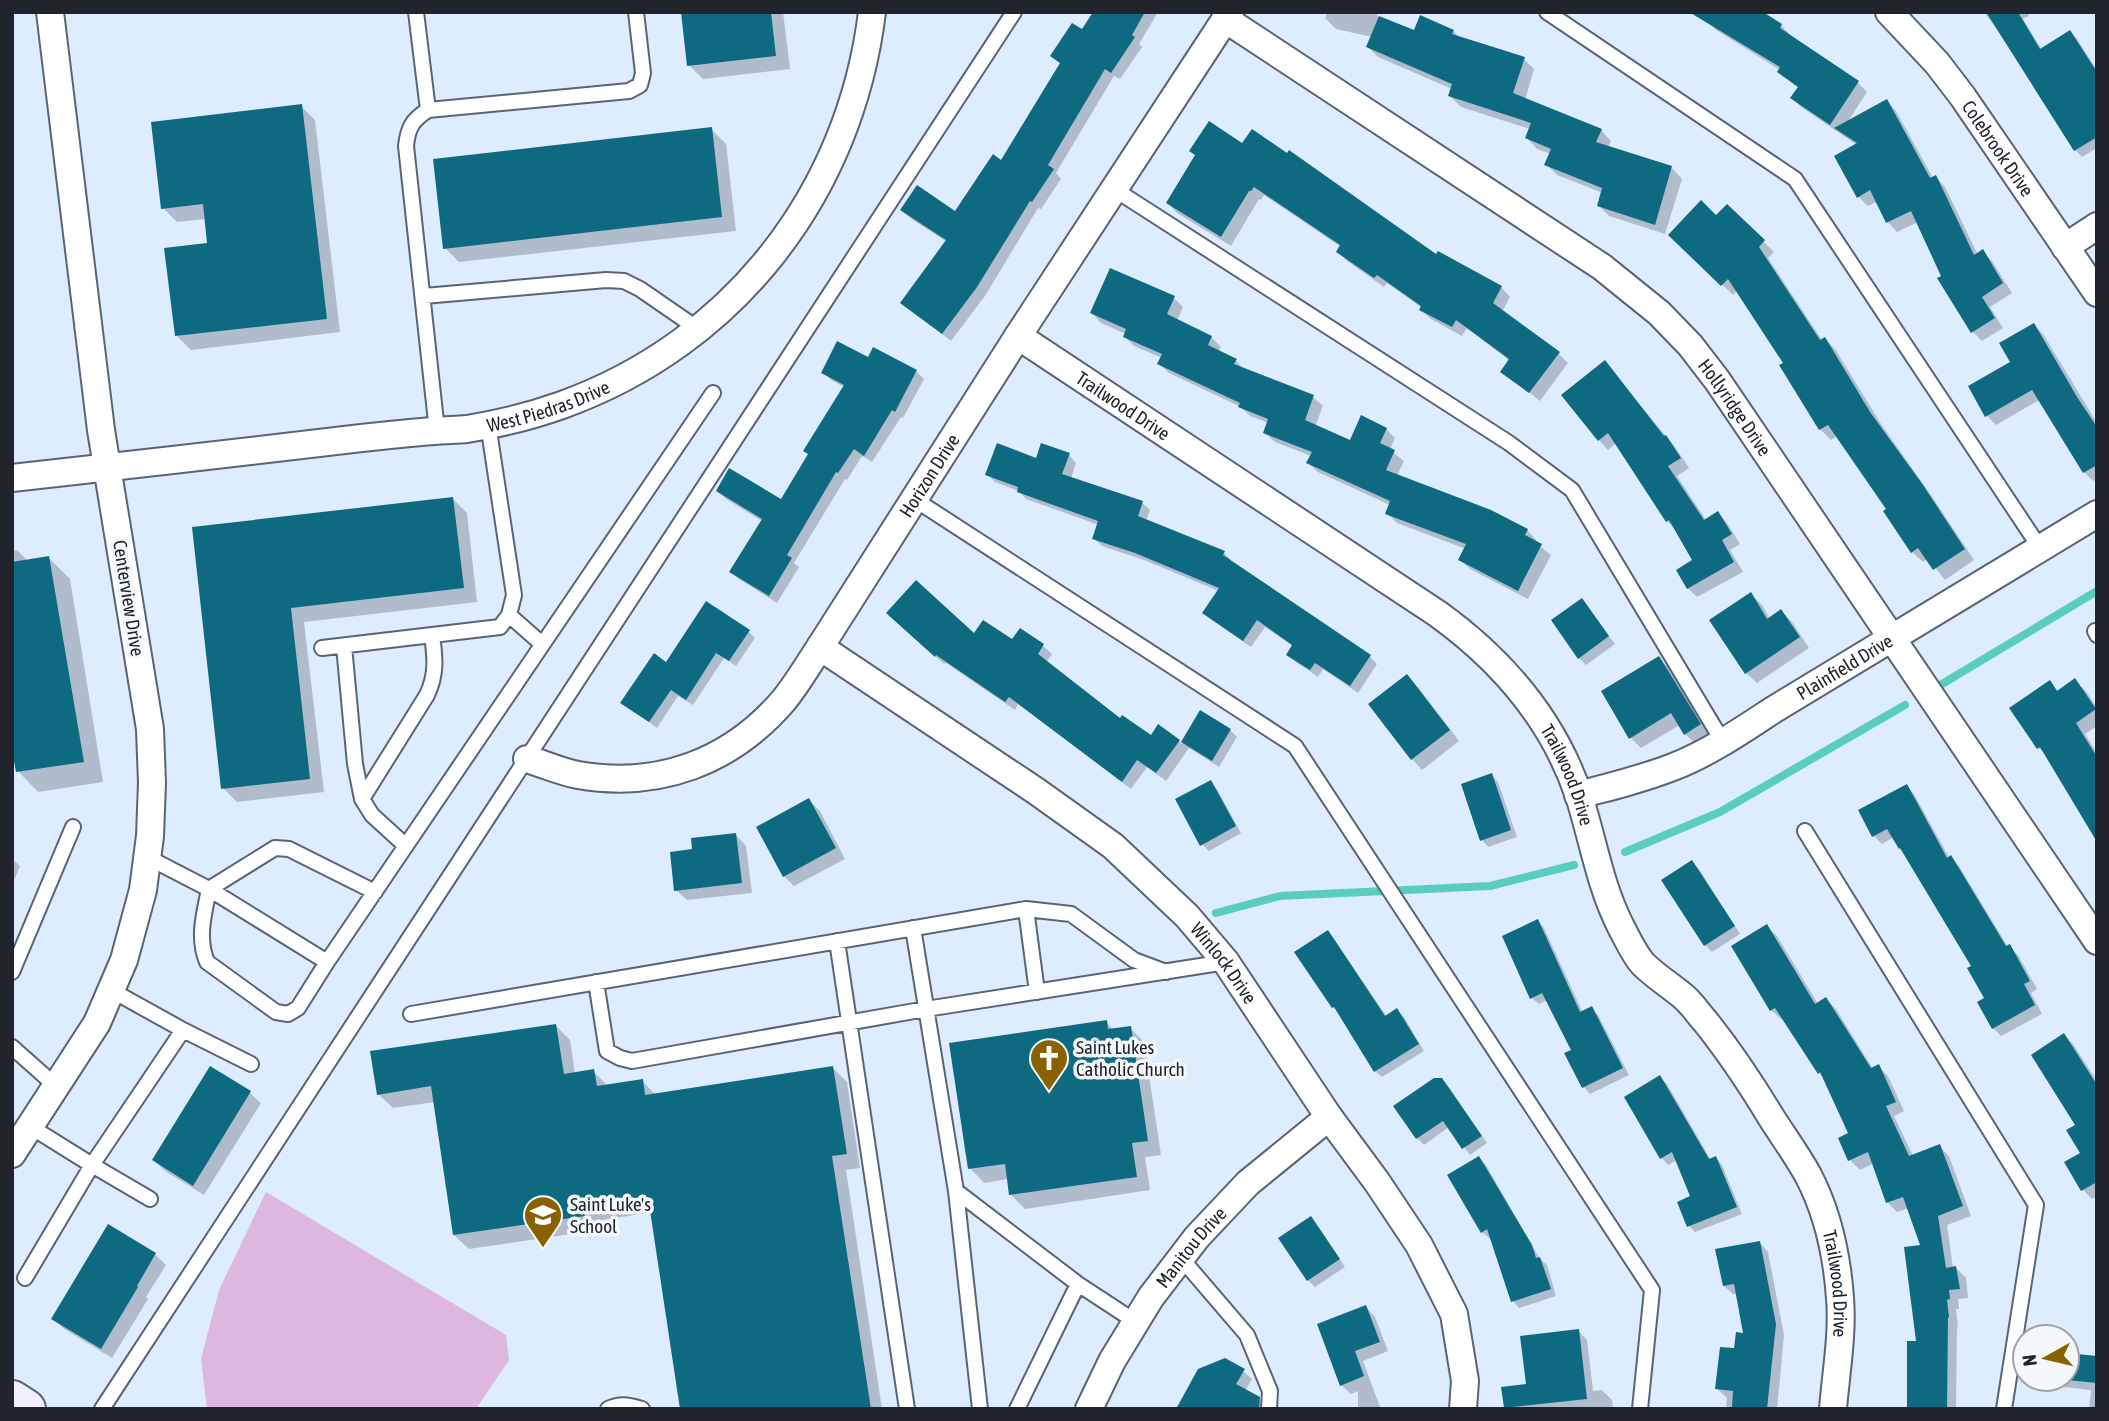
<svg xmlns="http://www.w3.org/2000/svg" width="2109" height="1421" font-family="'Asap Condensed',sans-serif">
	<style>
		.green { fill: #deb7e0 }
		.shadow { fill: #0003 }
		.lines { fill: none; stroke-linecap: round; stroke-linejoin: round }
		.stream { stroke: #59cdc0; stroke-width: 8 }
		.building { fill: #0d6a81 }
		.service-casing { stroke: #596575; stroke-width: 18 }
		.minor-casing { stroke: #596575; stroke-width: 30 }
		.secondary-casing { stroke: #596575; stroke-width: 42 }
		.service { stroke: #fff; stroke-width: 14 }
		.minor { stroke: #fff; stroke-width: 26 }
		.secondary { stroke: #f0eeff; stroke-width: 38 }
		.labels { text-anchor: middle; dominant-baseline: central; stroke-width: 7; stroke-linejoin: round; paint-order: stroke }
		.street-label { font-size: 19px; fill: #20252c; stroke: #f5f8fb }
		.poi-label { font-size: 19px; fill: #20252c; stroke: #f5f8fb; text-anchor: start }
	</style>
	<rect width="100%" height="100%" fill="#ddecfe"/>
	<path class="green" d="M266,1192l240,143 3,25 -33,49h-269l-6,-50 18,-69z"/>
	<path class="shadow" d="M683,12h100l7,57 -87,10 -14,-14z
		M1097,12h61l-19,32 3,3 -22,32 -6,-3 -58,97 5,6 -20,30 -3,-1 -53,88 -34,45 -48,-38 44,-61 -37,-24 -8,-8 53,3 47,-51 59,-98 -9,-8 30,-25z
		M1322,12h56l-1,4 38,17 38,-2 7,7 64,21 10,10 -9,31 76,30 10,11 -3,7 64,20 10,11 -17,55 -56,-18 -10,-10 4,-13 -46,-18 -11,-11 5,-10 -14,-5 -10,-11 3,-9 -69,-22 -11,-11 2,-7 -74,-32 -10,-10 4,-10 -36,-8 -11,-11 2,-5z
		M1984,12h43l2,4 -6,3 19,31 28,-18 7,7 19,30 -10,6 11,17v56l-15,9 -7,-7 -74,-115z
		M1709,23l72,2 9,10 -1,1 69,47 9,9 -20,31 40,-22 9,10 37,67 3,-1 9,10 33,68 5,-3 9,9 20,32 -22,14 13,21 -21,13 -9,-9 -55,-110 -21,10 -9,-10 -10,-21 -10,5 -10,-10 -1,-51 -56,-38 -9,-9 7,-10 -20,-16 1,-2 -64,-40z
		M301,106l14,14 25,212 -149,18 -14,-14 32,-91 -3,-26 -29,3 -14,-14z
		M711,129l15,15 10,87 -277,31 -14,-14z
		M1243,145l194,112 64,30 9,10 -8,15 56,41 10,10 -28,38 -37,-30 7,-10 -43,-33 -5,8 -31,-17 -10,-9 1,-2 -35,-25 -3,4 -37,-26 -9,-10 3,-4 -77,-52 -3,5 -2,-1 -28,47 -54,-33 -9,-10z
		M1727,206l47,46 -6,6 54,82 3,-1 10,10 46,75 52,74 41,62 -29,20 -17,-21 -5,3 -11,-10 -23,-43 -52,-73 -6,4 -11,-11 -39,-63 4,-3 -48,-72 -4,4 -62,-60 45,-18z
		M1174,298l9,9 -6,14 34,16 10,10 -3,5 18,9 10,10 67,26 10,9 -8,21 36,16 35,-14 9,9 -5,12 14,11 -7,15 130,54 9,10 -1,2 16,13 -23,44 -58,-30 -10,-10 6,-10 -69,-26 -10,-10 3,-8 -72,-33 -10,-9 3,-7 -36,-14 -10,-9 4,-10 -19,-7 -9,-9 -72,-34 -10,-9 3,-6 -28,-12 -9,-9 1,-3 -25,-11 -9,-10z
		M2034,325l9,9 54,89v56l-4,2 -9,-9 -45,-72 -43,25 -9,-9 25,-53z
		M869,359l47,12 8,8 -21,39 -2,-1 -29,45 -10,-6 -15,24 -2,-1 -51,84 5,4 -22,36 -38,-24 -8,-8 31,-50 -36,-22 -8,-8 63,10 28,-46 35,-68 -13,-7 -8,-8z
		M1605,363l70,84 14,21 -12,8 29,44 12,-7 9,10 13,21 -10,6 13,22 -46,25 -9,-9 7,-27 -18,-30 -10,-10 -51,-78 -8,7 -9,-10z
		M1069,455l7,8 -5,16 71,24 8,7 -4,11 78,32 7,7v2l139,95 7,7 -19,29 -35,-24 -5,8 -22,-15 -8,-8 5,-8 -28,-19 -14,20 -39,-27 -8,-7 15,-22 -75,-31 -42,-14 -8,-8 5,-13 -73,-26 -7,-8 -24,-9 -8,-8 50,-14z
		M453,499l14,14 10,89 -173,20 20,170 -87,10 -14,-14 -29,-260z
		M17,550l11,11 21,-3 21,21 33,203 -65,10 -20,-21 -6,-32v-188z
		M1751,594l11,11 8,14 11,-8 11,11 17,26 -52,35 -11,-10z
		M1582,600l33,44 -29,21 -7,-7z
		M897,622l146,24 9,8 -6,9 74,57 31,17 28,4 3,3 18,-31 30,17 7,7 -18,30 -30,-19 -23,33 -19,-14 -16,22 -113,-85 -3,6 -69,-47 -2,1z
		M748,631l7,7 -19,28 -12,-8 -31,47 -15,-9 -21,32 -34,-25 44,-39z
		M1659,658l11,11 40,67 -14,8 -11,-10 -5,-9 -39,23 -10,-10z
		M1407,676l11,11 41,54 -37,29 -10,-11z
		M2075,681l11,10 11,17v18l-12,8 12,19v81l-50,-78 -8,-8 -27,-40 38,-25 9,9z
		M1491,775l7,7 19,55 -29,10 -6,-7z
		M1210,782l7,7 24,44 -32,18 -7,-7z
		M1906,786l8,8 36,65 1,-1 8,8 49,81 10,8 19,34 -6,4 11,21 -41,22 -8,-8 -7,-29 -13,-32 -79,-130 -12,7 -8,-8z
		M809,800l11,11 25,48 -51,27 -10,-10z
		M736,835l10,11 6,47 -65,7 -11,-10 18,-40z
		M12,859l8,7 -8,20z
		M1692,862l7,7 41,65 -28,18 -7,-7 -41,-65z
		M1538,921l6,7 39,85 8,-4 7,6 31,60 -39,19 -6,-7 -17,-33 6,-3 -26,-51 -8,4 -7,-6z
		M1767,927l10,9 41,68 8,-5 10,10 37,60 5,-3 10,10 16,35 -10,5 19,40 26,-10 10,10 22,60 -24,9 6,43h3l10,10 2,20 -10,1 1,10h-3l2,18h-1l-1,82h-47l9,-67 5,-95 -14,-39 -12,4 -10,-10 -13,-39 -14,7 -10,-10v-26l-24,-55 -7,-6 -36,-55 -2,1 -10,-9z
		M1328,932l6,7 53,78 10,-6 7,6 20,34 -42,26 -7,-6 -35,-57 -7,-7z
		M1106,1022l8,8 16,-2 14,14 17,113 -16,2 5,33 -125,19 -14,-14 -3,-16 -24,4 -14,-15z
		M556,1026l14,14 5,34 18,-3 15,15 34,-5 14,14 177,-27 14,14 13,86 -14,2 36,239h-200l-29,-197 -56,9 1,9 -129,19 -15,-14 -19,-133 -42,6 -15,-14z
		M2064,1035l9,9 24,37v115l-5,3 -9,-9 -17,-27 16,-9z
		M210,1068l40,25 11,10 -57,92 -39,-24 -11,-11z
		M1660,1078l7,6 44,76 5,-2 6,7 20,49 -47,18 -6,-6 3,-29 -15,-37 -9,5 -6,-7 -36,-60z
		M1442,1080l7,7 38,56 -17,12 -21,-28 -25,18 -7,-7z
		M1479,1158l7,7 54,94 7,6 9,31 -37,12 -6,-7 -22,-64 -2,1 -7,-6z
		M1317,1225l28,42 -30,20 -7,-7 -28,-42z
		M1760,1243l8,9 16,83 -7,74h-51l1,-11 -10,-9 28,-54 -8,-41h-4l-9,-8z
		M155,1254l11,11 -20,32 2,2 -36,59 -48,-29 -10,-10z
		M1366,1307l9,10 13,34 -25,10 17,46h13l2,2h-37v-18l-7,3 -10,-9z
		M1578,1331l9,9 6,51 9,-1 10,10 1,9h-106l-1,-1z
		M2097,1339v70h-8l2,-19 -28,-3 -8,-8h12v-25l28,4z
		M1243,1371l9,8 -7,12 10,6 8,8 -2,4h-83z"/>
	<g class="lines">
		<path class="stream" d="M1942,684l155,-93
			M1625,852l95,-40 185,-107
			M1216,913l64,-17 210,-10 84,-21"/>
	</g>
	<path class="building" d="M681,12h90l5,44 -89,10z
		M1093,12h52l-13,23 3,2 -24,36 -6,-4 -57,96 6,4 -22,33 -2,-1 -53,86 -35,47 -42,-31 46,-63 -46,-30 17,-25 38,26 38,-57 8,6 59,-97 -10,-7 22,-33 10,6z
		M1689,12h74l19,12 -2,4 79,53 -29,44 -40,-27 8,-11 -21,-15 3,-5z
		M1986,12h32l22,37 30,-19 27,42v65l-23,14z
		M1420,15l34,15 -2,4 73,23 -12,36 89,36 -6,13 76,24 -17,59 -58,-19 5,-18 -58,-23 7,-16 -26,-11 6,-15 -83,-27 4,-12 -86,-37 13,-31 35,14z
		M1887,99l43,79 6,-3 38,80 9,-6 20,34 -21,14 13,21 -24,15 -34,-55 4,-2 -30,-65 -25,12 -16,-33 -13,8 -23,-42 23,-13 -23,-15z
		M302,104l25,215 -152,17 -11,-88 43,-5 -4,-39 -42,5 -10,-87z
		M1209,121l33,22 10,-14 35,24 2,-3 147,104 2,-3 64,35 -9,17 67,49 -31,41 -29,-21 9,-13 -53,-39 -4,7 -33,-17 2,-4 -44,-31 -3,3 -38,-26 4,-7 -86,-58 -3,4h-2l-28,46 -55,-34 29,-48 -6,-4z
		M712,127l10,90 -279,32 -10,-90z
		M1701,200l15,15 11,-11 38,36 -6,7 61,93 5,-3 45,75 53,73 42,64 -32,21 -15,-22 -7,5 -28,-42 3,-2 -58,-84 -9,5 -40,-65 4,-2 -55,-84 -7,7 -53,-51z
		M1110,268l65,28 -8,18 45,22 -4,9 29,14 -3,5 80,31 -9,25 45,20 11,-25 26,13 -7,15 15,7 -9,20 105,40 37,19 -3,6 17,9 -24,47 -60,-31 8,-16 -81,-30 5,-13 -84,-38 6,-11 -49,-19 5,-14 -30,-12 2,-4 -83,-39 5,-10 -39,-17 3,-8 -36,-16z
		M2034,323l43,74 20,30v38l-14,8 -51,-83 -47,27 -17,-31 42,-24 -11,-19z
		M837,341l31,16 5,-10 44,23 -22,42 -3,-2 -28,46 -10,-7 -16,24 -2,-1 -49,83 5,3 -23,38 -40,-24 33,-53 -46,-28 13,-23 52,31 27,-45 -5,-3 41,-66 -23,-12z
		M1605,360l59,76 2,-1 15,23 -13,8 36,54 14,-9 14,23 -10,6 12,22 -47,27 -11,-19 16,-10 -23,-40 -3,2 -58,-89 -10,8 -37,-46z
		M997,443l39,15 5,-15 29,10 -8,21 81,27 -5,15 87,35 -2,4 148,100 -21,31 -35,-23 -5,7 -24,-15 6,-10 -35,-25 -14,21 -41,-28 17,-25 -84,-35 -43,-14 6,-18 -81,-29 1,-5 -33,-12z
		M453,497l11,91 -173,20 19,171 -89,10 -29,-262z
		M49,556l35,206 -68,10 -4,-22v-188z
		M916,580l58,53 9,-13 29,19 8,-11 24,16 -6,10 82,64 2,-3 29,20 7,-11 22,16 -24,33 -19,-13 -15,22 -113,-85 -4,5 -69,-47 -1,2 -49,-44z
		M1751,592l16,27 14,-10 19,28 -55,37 -36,-54z
		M1582,598l27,38 -31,23 -27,-39z
		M706,601l44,29 -21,31 -13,-8 -30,47 -15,-10 -22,32 -29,-19 34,-50 12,9z
		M1659,656l42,68 -17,11 -13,-22 -42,26 -28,-48z
		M1407,674l43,56 -39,30 -43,-56z
		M2075,678l21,31 -20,14 21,34v85l-57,-95 -3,2 -28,-41 41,-28 7,11z
		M1200,710l31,19 -19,32 -31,-19z
		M1492,773l19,57 -31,11 -19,-57z
		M1211,780l25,46 -36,20 -25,-47z
		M1907,784l40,74 4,-3 55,91 4,-2 20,37 -6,3 11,21 -43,24 -15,-27 7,-4 -17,-30 4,-2 -71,-118 -1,1 -12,-20 -15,8 -14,-27z
		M809,798l27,50 -53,29 -27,-50z
		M736,833l6,50 -68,8 -4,-39 22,-3 -1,-11z
		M1692,860l43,66 -31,20 -43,-66z
		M1538,919l42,93 12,-6 31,62 -41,20 -18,-35 7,-3 -29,-57 -12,6 -28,-63z
		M1767,924l48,80 11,-7 45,71 8,-4 17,38 -10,4 23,50 31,-12 23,62 -25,10 8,52 10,-2 4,23 -11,1 1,9 -3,1 2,17 -1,1 -1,91h-40v-68h9l-12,-94 16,-2 -17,-48 -17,6 -18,-51 -20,9 -10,-23 10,-5 -28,-61 -2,2 -43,-66 -5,3 -39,-65z
		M1328,930l57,86 12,-8 22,36 -45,28 -40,-65 -2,1 -38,-56z
		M1107,1020l1,9 23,-3 17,115 -16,2 5,34 -128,18 -4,-31 -37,5 -19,-126z
		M556,1024l8,50 30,-5 3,17 46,-7 2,16 188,-29 14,88 -15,2 39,253h-191l-32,-212 -65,10 2,9 -132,19 -22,-149 -54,9 -7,-44z
		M2064,1033l33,52v97l-16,9 -17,-29 16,-9 -14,-23 9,-5 -44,-70z
		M210,1066l41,25 -58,95 -41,-26z
		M1660,1075l49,84 7,-3 21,51 -50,20 -10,-25 13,-6 -18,-44 -12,7 -36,-62z
		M1434,1078h8l40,58 -20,13 -19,-28 -27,18 -23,-33z
		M1479,1156l53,89 4,13 4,-1 11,32 -40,13 -24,-73 -6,4 -34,-58z
		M1311,1216l29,43 -33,22 -29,-43z
		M108,1224l48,29 -19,33 1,1 -37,62 -50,-30z
		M1760,1241l16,83 -9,85 -35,-2 1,-16 -18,-2 5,-42 14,1 2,-16 7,1 -9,-49 -11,2 -8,-37z
		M1366,1305l14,37 -25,9 9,25 -24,10 -23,-62z
		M1579,1329l8,70 -83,9 -3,-21 25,-3 -6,-48z
		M2067,1353l30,3v27l-30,-3z
		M1225,1358l20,11 -9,15 24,13 -1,12h-83l22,-40z"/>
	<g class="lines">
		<defs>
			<path id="service" d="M416,12l12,98c-16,10 -20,18 -22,36l31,285
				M1547,12l248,167 245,369
				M428,110l201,-19 11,-6 3,-12 -7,-61
				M1114,189l395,254 63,47 151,252
				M424,296l182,-16 18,1 16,8 58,40
				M914,499l381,247 357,544 -12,119
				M509,615l33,29
				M2095,631l2,4
				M344,646l11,118 7,35 10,16 34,31
				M322,648l178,-21 9,-12 5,-20 -26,-171
				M362,799l65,-104c10,-21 8,-38 5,-60
				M1805,831l231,374 -32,204
				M147,857l62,32 118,73 386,-569
				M1026,909l11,83
				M913,928l43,263 24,218
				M837,941l70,468
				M327,962l-29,46 -10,6 -12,-2 -69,-50c-10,-24 -3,-48 2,-73l66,-41 14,1 86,43
				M12,972l61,-145
				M596,982l11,69 13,7 12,3 294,-52 300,-47
				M111,990l72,40 -91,135 58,34
				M411,1014l615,-105 45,5 63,46 32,12
				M183,1030l68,34
				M12,1047l45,40
				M956,1191l122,93 58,38
				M1181,1258l66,77 23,56 -1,18
				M25,1278l67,-113 -61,-38
				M102,1409l912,-1397
				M608,1409c12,-6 21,-4 34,0
				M1017,1409l61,-125"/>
			<g id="minor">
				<path id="s1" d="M1889,12l48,51 26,34 134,196"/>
				<path id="s2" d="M1225,19l377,248 57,46 31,32 27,35 380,561"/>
				<path d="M2065,247l32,-21"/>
				<path id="s3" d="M1018,336l420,278c65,47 115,105 141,182 14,44 21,90 42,131 6,11 13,27 22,37 12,12 28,22 41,33 8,7 14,16 21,24 24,30 46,63 66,96 12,19 26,38 37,58 20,38 29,81 32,123 3,36 -4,74 -7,111"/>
				<path id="s4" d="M12,478c114,-12 227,-26 341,-39 27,-3 54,-6 81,-8 11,-1 22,-1 33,-2 32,-5 64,-13 95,-24 172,-62 288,-212 310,-393"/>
				<path id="s5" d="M820,647l216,144 77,55 74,70 39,46 103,155 48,65 42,63 35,69 11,67 -2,28"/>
				<path id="s6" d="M527,759c17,5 34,13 51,16 81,14 153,-13 206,-75 13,-16 24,-35 36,-53l198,-311 212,-324"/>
				<path id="s7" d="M1578,795c32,-8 64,-16 95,-28 36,-14 68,-36 100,-57l324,-196"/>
				<path d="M12,1154l85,-131 27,-63 19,-70 7,-54 2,-53 -2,-54 -49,-299 -51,-418"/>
				<path id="s8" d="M1089,1409l23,-48 39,-64 46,-60 51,-54 81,-66"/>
			</g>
			<path id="secondary" d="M12,1400l14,9"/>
		</defs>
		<use href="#service" class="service-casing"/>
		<use href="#minor" class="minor-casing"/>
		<use href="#secondary" class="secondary-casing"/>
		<use href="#service" class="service"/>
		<use href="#minor" class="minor"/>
		<use href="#secondary" class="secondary"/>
	</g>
	<defs>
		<symbol id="church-pin" viewBox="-11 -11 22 30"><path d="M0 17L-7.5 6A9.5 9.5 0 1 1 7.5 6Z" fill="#896100" stroke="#f5f8fb"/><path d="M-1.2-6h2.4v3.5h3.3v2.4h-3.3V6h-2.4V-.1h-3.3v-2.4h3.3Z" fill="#fff"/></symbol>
		<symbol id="school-pin" viewBox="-11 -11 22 30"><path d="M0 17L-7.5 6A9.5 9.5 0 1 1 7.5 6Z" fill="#896100" stroke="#f5f8fb"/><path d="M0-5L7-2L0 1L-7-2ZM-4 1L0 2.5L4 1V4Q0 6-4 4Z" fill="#fff"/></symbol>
	</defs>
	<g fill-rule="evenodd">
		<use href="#church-pin" x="1027" y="1036" width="44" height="60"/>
		<use href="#school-pin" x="521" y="1193" width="44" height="60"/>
	</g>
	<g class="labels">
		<g class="street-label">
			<text stroke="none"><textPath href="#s1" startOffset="175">Colebrook Drive</textPath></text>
			<text stroke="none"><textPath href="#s4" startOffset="542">West Piedras Drive</textPath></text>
			<text stroke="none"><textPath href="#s3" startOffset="126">Trailwood Drive</textPath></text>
			<text stroke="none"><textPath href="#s2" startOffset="646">Hollyridge Drive</textPath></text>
			<text stroke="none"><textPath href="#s6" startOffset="551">Horizon Drive</textPath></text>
			<text transform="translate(129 598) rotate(81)">Centerview Drive</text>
			<text stroke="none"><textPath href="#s7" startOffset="298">Plainfield Drive</textPath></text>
			<text stroke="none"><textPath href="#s3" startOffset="714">Trailwood Drive</textPath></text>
			<text stroke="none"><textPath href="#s5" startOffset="516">Winlock Drive</textPath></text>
			<text stroke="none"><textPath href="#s8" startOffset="192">Manitou Drive</textPath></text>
			<text stroke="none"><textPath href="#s3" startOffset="1302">Trailwood Drive</textPath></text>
		</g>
		<g class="poi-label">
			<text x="1076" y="1047">Saint Lukes<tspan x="1076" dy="22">Catholic Church</tspan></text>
			<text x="570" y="1204">Saint Luke's<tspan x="570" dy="22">School</tspan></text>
		</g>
	</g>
	<rect width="2109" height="1421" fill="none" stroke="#20252c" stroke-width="28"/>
	<g transform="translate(2046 1358) rotate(262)"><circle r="33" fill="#f5f8fb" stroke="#a0a4a8" stroke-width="2"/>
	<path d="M0-5L12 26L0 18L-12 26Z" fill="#896100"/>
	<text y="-10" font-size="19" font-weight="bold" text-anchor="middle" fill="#20252c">N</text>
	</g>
</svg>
